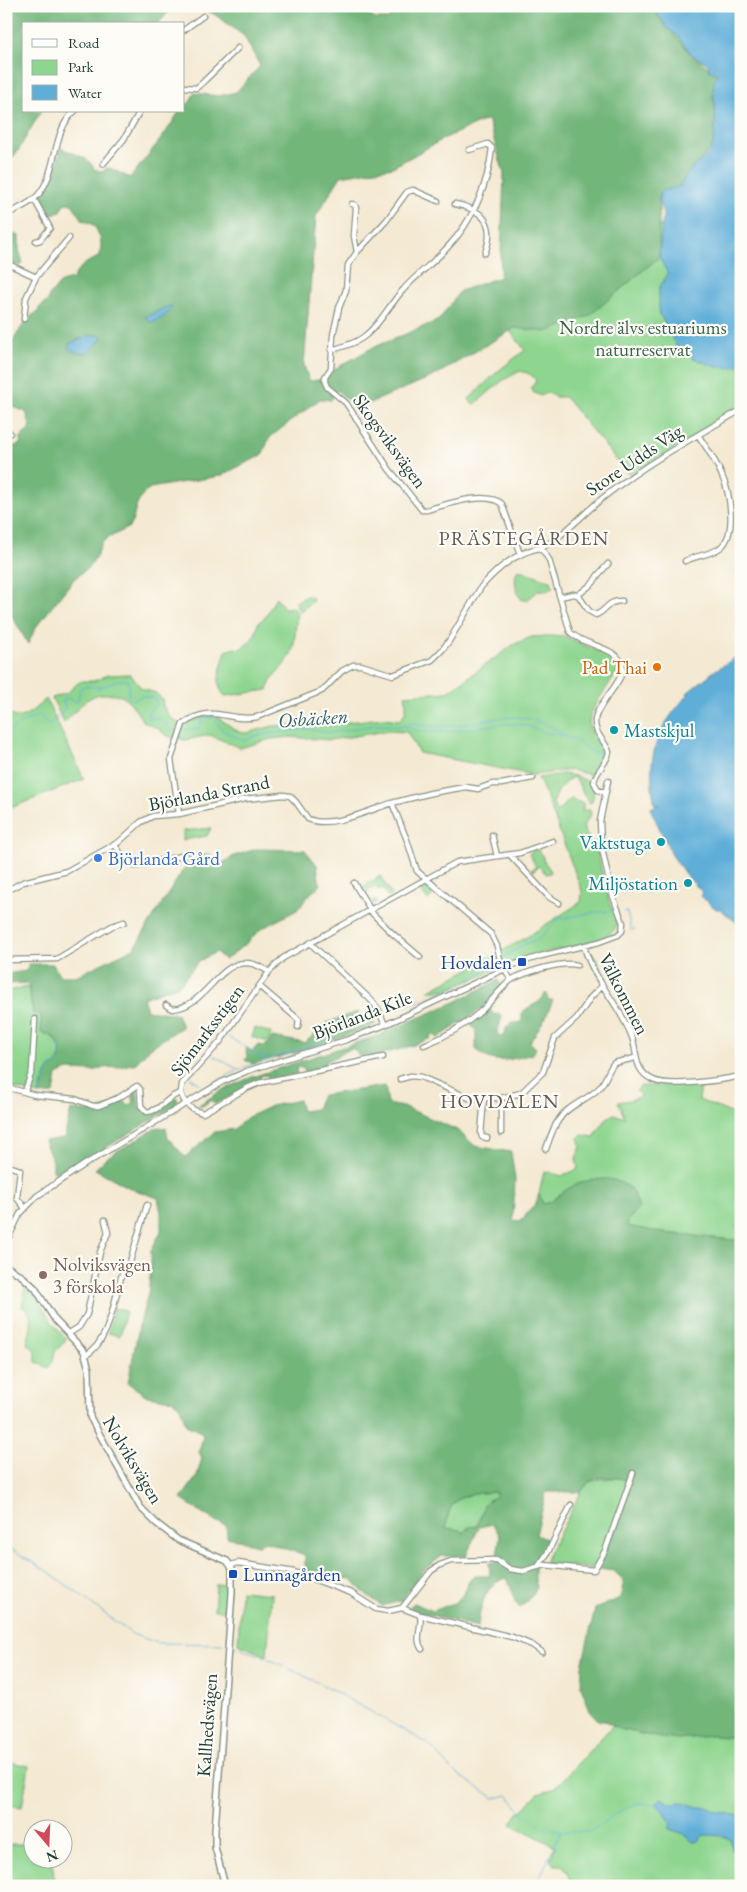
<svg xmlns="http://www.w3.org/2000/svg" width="747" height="1892" font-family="'EB Garamond',serif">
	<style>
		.green { fill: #8ed58f; stroke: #568962 }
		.forest { fill: #72b67a; stroke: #487a57; fill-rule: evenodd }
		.water { fill: #5eaed8; stroke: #3e7686 }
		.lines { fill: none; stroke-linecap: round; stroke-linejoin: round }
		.stream { stroke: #5eaed8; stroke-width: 1 }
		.minor-casing { stroke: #8a9383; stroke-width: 7 }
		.tertiary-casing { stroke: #8a9383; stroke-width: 8 }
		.minor { stroke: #fff; stroke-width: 4.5 }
		.tertiary { stroke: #fff; stroke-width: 5 }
		.food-dot { fill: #e8710a; stroke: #fdfcf7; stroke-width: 2 }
		.culture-dot { fill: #0f9aa8; stroke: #fdfcf7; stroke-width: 2 }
		.shop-dot { fill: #3f7fe0; stroke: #fdfcf7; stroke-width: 2 }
		.transit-dot { fill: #1a4fb4; stroke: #fdfcf7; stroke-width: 2 }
		.education-dot { fill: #8d6e63; stroke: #fdfcf7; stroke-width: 2 }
		.labels { text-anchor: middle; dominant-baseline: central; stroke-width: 4.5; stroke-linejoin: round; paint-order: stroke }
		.park-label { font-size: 19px; fill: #3b634b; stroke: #fdfcf7 }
		.street-label { font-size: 19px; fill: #1f3d34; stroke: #fdfcf7 }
		.food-label { font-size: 19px; fill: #c56008; stroke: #fdfcf7; text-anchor: end }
		.culture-label { font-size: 19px; fill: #0d838f; stroke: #fdfcf7; text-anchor: end }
		.shop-label { font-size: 19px; fill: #366cbe; stroke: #fdfcf7; text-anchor: start }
		.transit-label { font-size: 19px; fill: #164399; stroke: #fdfcf7; text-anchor: end }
		.education-label { font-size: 19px; fill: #785e54; stroke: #fdfcf7; text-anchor: start }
		.neighbourhood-label { font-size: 20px; letter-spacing: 1px; fill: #615952; stroke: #fdfcf7 }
		.water-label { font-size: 20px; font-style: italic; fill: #325f65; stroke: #fdfcf7 }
	</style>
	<rect width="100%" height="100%" fill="#fdfcf7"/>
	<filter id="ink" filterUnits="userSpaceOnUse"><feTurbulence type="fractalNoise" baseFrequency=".02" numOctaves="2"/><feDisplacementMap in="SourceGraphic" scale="10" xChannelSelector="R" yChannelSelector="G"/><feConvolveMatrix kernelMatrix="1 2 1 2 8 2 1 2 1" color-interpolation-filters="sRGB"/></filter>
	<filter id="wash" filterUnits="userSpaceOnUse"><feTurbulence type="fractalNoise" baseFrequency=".0096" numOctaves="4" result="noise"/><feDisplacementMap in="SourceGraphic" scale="20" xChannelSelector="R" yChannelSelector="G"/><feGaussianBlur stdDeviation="1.12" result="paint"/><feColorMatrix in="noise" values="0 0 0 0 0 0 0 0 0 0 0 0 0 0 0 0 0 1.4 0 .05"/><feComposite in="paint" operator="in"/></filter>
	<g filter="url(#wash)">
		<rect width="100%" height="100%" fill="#f4e9d2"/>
		<path class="green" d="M555,6h186v402l-110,67 -2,-2 -1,1 -63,-77h-10l-8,-5 -6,4 -7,-3 -3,-5 5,-7c-3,-7 -9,-8 -16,-10l-18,10 -27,23h-3l-3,-5 28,-27 28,-22 -15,-19 125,-95 43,-17 62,-125 -23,-48 -44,21z
			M520,570l31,11 2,6 -6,4 -8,-1 -12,10h-5c-6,-7 -9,-21 -5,-29z
			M306,596l6,1 1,4 -14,11 -3,-10z
			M276,597l8,11 10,-1 3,7c-2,13 -1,28 -6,40 -6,14 -21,21 -23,36l-43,6c-12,-12 -3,-30 1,-45l9,-3 5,1 10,-7 6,-10 2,-9 8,-7z
			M550,636l16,1 38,17 13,9 2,6c-8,16 -34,41 -29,59 3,9 10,16 14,24l-13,23 -20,-5 -38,5 -114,-22 -12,-21 -20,-1 -57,9 -40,-3 -19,2 -31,9 -30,-13 -25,5 -6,-1 4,-14 21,-9 13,-1 3,4 19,13 8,1 26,-7 57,-2 53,-6 17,2c7,-7 7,-16 5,-25l43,-3 65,-47 18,-8z
			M130,674l12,15 14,4 6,6c1,12 7,17 16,24l-3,15c-10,-1 -12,-7 -20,-11 -4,-2 -9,-3 -13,-7 -11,-16 -13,-26 -35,-26 -5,0 -10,0 -15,3 -11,5 -19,18 -28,26l-12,-25 15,-5 11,-10 5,-2h11l13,-6z
			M46,699l38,80 -71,28 -7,-15v-84c3,3 5,8 9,9 9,3 24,-12 31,-18z
			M564,774l12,2 14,6 4,10 -2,10 -2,1c-8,-8 -9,-19 -17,-26 -11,6 -17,16 -20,27l4,7 14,-12 13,5 -2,6h8l1,4 -8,13c3,9 10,14 14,23 2,5 3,13 4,18 3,14 6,28 11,41 2,5 6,12 4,18 -5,16 -71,24 -88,30 -22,6 -83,39 -100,34l94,-51 59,-38 1,-11 -37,-98 -7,-15z
			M211,828l-4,8 -24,4v-9z
			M537,849l6,7v4l8,11 -1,2 -4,1 -7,-8 -6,5 -2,-1 5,-4 -7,-12z
			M380,876l12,19 -4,2 -5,-9 -5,2 -2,-4 -11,7 5,9 4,-2 3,2 -5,3 -4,-1 -9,-15z
			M423,883l6,1 8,7 -9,9 -11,-13z
			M590,951l7,9 9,21 -3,2 -13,-26z
			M28,987l5,26h8v20c13,1 24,14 17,28 -3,7 -9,12 -14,19 -2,4 -4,10 -5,15l-33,-9v-95z
			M255,1028l16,5 -3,9 -16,-5z
			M684,1085h17l-2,15 42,17v107l-5,2 5,13 -8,1 -69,-7 -38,-7 3,-7 9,-11 -8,-20 -66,3 -12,11 -9,2 -4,-10 5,-23 18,5 16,-7 -2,-11 5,-11 -3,-8 3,-4 13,2 13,-19 7,-4 11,4 -7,-16 13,-2 10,-4 -5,-5 5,-5z
			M23,1285c13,5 27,41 44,54l-12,13 -3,11 -4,5 -12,-6v-11l-9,-7c3,-13 10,-30 -5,-37l3,-19z
			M114,1308l12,3 -6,25 -12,-3z
			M622,1478l10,5 -33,86 -55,-6 37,-71 8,-10 12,-3z
			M492,1492l4,1v3l-9,5 -10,25 -10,2 -3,5 -5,-3 -13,-2c3,-33 18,-33 46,-36z
			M216,1584l13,1 -2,25h-13z
			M241,1591l31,3 -5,62 -29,-12z
			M615,1723l57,16 19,-1 10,-3 40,1v150h-169l-5,-14 -6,-7h-7l-4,-5 5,-14 -44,-22 7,-11 8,-6 12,-14 17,-5z
			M6,1761l23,5 -7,41 -16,-2z
			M6,1844h26v16h21l1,26h-48z"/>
		<path class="forest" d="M6,6h170l-4,2 -14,16h-134v87h17l-23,40 -12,14z
			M193,6h169l-1,6 15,7h12l12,-13h249l43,49 25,19 -4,23 2,10v29l-4,12 -27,30 -3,7 -21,7 -1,8v57l-70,59 -43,16 -31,-4 -81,48 -78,33 -19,-19 -6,10 -11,-1 -46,35 -5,5 -7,16 -42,21 -70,12 -8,7 -6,12 -3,13 -4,7 -26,14 -7,16 -7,10 -15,12 -38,48 -8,17 -17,-30 -5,-1v-166l3,-2 6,1 5,-2 1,-7 10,-9 -5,-16 -20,-8v-59c15,-9 15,-26 32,-33l1,-4 9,-7 1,-5 12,-14 12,-3c6,-13 13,-17 26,-22 4,-15 2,-19 -5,-32l-11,-5 -11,-16 -6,-1 -3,2 -2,6 -11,4 -7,-7 -2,-9 13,-24 7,-27c12,6 28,8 33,21l9,3 3,-4h4l20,10 34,-43 15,-23 5,-1v-4l6,-5 4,-9 25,3 17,-4 24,-26 -16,-30 -30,-22zM488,119l16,55 -4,103 -40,14 -21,29 -69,29 -35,20 -9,10 -17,2 -5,-16 12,-149 25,-40 52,-9 52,-29zM100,335l-1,7 -14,12 -10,-2 1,-12z
			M16,234l3,2v14l4,12 -2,4 -7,-2 -7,11 2,8 -3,2v-35l2,-3 -2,-8z
			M256,849l49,1 12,15 3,21 -9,7 -14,17 -36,19 -12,12 -24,19 -9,-8 -17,9 -20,24 -36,13 4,12 30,4 5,13 -32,21 -14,15 -18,4 -17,1 -7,3 -26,-1 -11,5 -3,19 -15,1 7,-21 5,-8 5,-1c10,-14 2,-31 -15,-32v-19l-8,-1 -5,-30 -22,1v-10l20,-3 3,-7h24l7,12h16l58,-28 56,-89 20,-5 2,5 11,4 11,-7z
			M498,980l4,6 -19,22 -45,30 -5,-4 -3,1 1,3c-21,10 -42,14 -64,20l-1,-4 -7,3 -3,-6 -4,-3 -28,15v6l-19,4 -1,-4 -6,-2 -2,2 1,5 -28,6 -2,-5 -7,1 1,6 -46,22 -4,-4 -9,6 -3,-1 25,-16 28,-12 125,-41 78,-34z
			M546,993l2,7h5l-7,17 -16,25 6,6 -3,6c-21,5 -41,13 -57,-5v-20l-6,-4v-3l17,-15 8,8 3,-1 4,3 -5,16 3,3 5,-1 1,-7 5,-5h9l2,-3v-8l18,-11z
			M357,1012l11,7 6,-2 1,8 -74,26 -47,13 -9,-4 2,-3 -1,-7 1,-2 5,3 6,-6 6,1 5,-3 3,-6 33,6 21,-20z
			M385,1086l3,18 19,4 50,22 18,16 36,6 4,27 -2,41 8,1 15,-18 3,-9 4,10c11,-2 14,-8 23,-14 17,-11 45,-17 62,-3 6,4 8,14 11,21l-10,11 -2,7 37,7 69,7 8,-1v499l-28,-2 -35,3 -18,-1 -41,-9 -14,-8h-6l-9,-10 -9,-25 1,-20 13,-57 25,-11 4,-17 -10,-10 -15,-2 33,-86c-10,-6 -32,-9 -43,-1 -3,2 -6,7 -8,10h-35l-10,43 14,6c-10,15 -20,28 -13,46l-4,8 -13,13c-9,-9 -7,-19 -13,-30 -22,5 -27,29 -29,49l-70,-18 5,-6 20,8 21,-8 10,-9 5,-13 5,-5h16l-1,-13 7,-1 4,-26 -7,-12 -14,3 -13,29h-24l-19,15 -22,30 -19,5 -20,-15 -10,-12 -22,-2 -25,-7v-15l-39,-13 -8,3 -31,-8 -1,-12 -11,-4 -34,-22 16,-23 5,-18 -3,-6 4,-16 -2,-4 -15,-7 -6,-19 -8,-6 -25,-4 -19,-13 11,-57 9,-32 3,-26v-18l10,-18v-19l-3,-15 -26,-9 -37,-20 14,-13 49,-29 8,1 2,10 17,19 30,-25 19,-3 14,-12 23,-11 28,-6 3,11 14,-2 6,-14zM492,1492l4,1v3l-12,8 -1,6 -6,16 -8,1 -5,6 -5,-3 -13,-2c2,-33 18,-33 46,-36z
			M137,1090l2,16 4,6c12,3 23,-8 33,-15l3,6 -118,72 -8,-4v-10l-9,-20 20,-3 7,-28 22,2 31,-11 5,5 5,-4 -2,-7z"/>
		<path class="water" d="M649,6h92v359l-11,3 -13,-1 -24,-9 -17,-13 -17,-32v-25l9,-14 -9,-17 4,-43 -4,-14 1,-8 21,-7c7,-19 27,-26 31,-38 4,-12 3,-27 3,-39 0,-12 -5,-23 2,-34l-2,-2h-3l-3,-2 -1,-6 -16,-9 -14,-19 -10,-7 -11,-16z
			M169,306l3,1c-5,8 -12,15 -22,15l-5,-5z
			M100,335l3,2c-12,14 -17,22 -35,11l2,-5c5,-2 13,-3 17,-7z
			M741,654v272l-21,-17h-4l-15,-13 2,-3 -17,-18 -14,-20 -22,-47 9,-3 -1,-1 -3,1c-10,-47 1,-76 33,-110l-1,-2 26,-21z
			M661,1798l8,5 14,-1 15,5h9l10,5 24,4v28l-1,-5 -3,10 -5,2 -1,-11 -7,-4 -20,-1 -7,7h-4l-9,-8 -15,-5 2,-6 -6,-10 -9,-9z"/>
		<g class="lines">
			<path class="stream" d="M74,701l3,1c3,-4 1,-11 4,-14 7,-5 13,1 20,-1 8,-3 16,-8 26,-7l2,4 -1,12 4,4 11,-4 12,2 1,6 -8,9v5l12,1 11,11h6
				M6,717v7
				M18,725l21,-10 10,10c5,-7 13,-10 16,-18l-2,-5 1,-3 4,-1 4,2
				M406,727c34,14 74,-5 110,-3 11,0 20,6 30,9 5,1 10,1 15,2
				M182,730l17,-2 4,-10 11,-1 9,14 22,10 9,-5 35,-5 18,-2 25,4 43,-8 30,1 8,-4c39,15 78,-12 117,-3 9,2 17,7 25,10 4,1 5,5 9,7 3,2 7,2 10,3 13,7 12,16 30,13
				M6,731l5,-1 4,-3
				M625,912h2l4,18 4,-1
				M503,958l21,-14 15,-5 19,-20 40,-7 16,-1
				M384,1013c35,-13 86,-26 112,-52
				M228,1037l38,22
				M214,1056l25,14
				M191,1078l12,8
				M40,1094l6,-18 5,-10 5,-1 4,-10v-11
				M185,1097l60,-30 77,-25 13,-10 42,-16
				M6,1546l43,26 83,62 25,9 67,1
				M231,1646l32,10 62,30 100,56 7,5 21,24 41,27 14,-3 16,20 10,5 7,7 20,4
				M536,1886l25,-55 29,1 30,-21 18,-8 18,1"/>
		</g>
	</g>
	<g filter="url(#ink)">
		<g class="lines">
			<defs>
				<path id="minor" d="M184,30l19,-14
					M184,87l12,1 4,-3 38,-37
					M103,164l21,-25 16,-28
					M34,199l16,29 -10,12 -4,1
					M438,201l-25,-11 -6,2 -21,29 -29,31 -9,13 -2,25 -7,18 -6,27 -2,33 -6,9v5l2,5 19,16 43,66 33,41h5c17,-5 60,-20 75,-6l18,50
					M352,204l3,1 1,3 -2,28 3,16
					M455,204c29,6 41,20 30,49
					M6,215c9,-5 20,-9 28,-16 25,-21 16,-68 41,-88
					M6,263l30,14 -10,21 -2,21
					M36,277l33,-39
					M331,350c12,-3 26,-7 35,-15 15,-12 24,-31 37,-45 13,-15 30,-27 44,-42 26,-27 41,-63 45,-100l-4,-4 -19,6
					M6,435l4,-2
					M541,548c26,-14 44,-37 68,-55 41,-32 87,-57 132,-83
					M685,561c11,-6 27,-6 36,-14 16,-14 9,-54 1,-71 -6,-15 -15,-28 -24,-41
					M578,595l15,-12 5,-8 10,-11
					M560,597l13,-3 5,1 11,16 7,4c12,-5 10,-14 26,-14
					M392,803l39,-10 35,-6 12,2 14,-5h9l32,-6
					M179,814l-8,-55 12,-35c31,-22 44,-1 74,-7l65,-26 20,-20 11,-6h8l32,10 39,-15 10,-10 7,-9 32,-54c16,-18 34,-34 58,-39l5,4 5,8 21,72c12,13 40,14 50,28 13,16 -25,43 -25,61 -1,13 10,19 14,31 -2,12 -13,18 -15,30l4,8 7,2
					M492,835l5,21
					M115,845l11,16 10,5 50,-11
					M510,855l39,42 10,6
					M354,883l19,31 19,19 28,24
					M6,891l17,-9 44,-11 52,-29 22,-20 12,-6 26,-2 66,-15 38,-4 7,1 6,6 12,17c23,10 62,-9 84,-16l15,37 10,31 74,63 6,12 4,18 10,16c14,-8 51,-19 66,-15
					M310,943l61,57 7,9 7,16
					M584,946c9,34 36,59 48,91 6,17 1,33 21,43 16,8 69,0 88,-4
					M6,960l51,-1 55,-33 12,-4
					M259,986l40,34 -1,7
					M166,1005l6,4c41,-2 50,-70 97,-37
					M424,1045c21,-8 40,-19 57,-34 11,-10 19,-22 30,-31
					M400,1079l11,-3 10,1 48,21h32l20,-5 22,-21 12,-34 22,-20 14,-21 11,-11
					M6,1087l29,8 40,4 18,7h6l21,-9 17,-11 3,3 1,17 6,6c14,-1 20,-16 34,-19
					M25,1091l7,-20 3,-52
					M181,1093l1,-9 38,-42 49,-70 14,-14 174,-96 63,-9 33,-12
					M181,1093c3,12 11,17 22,20l44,-25 12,-5 124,-26
					M484,1098l-3,36 1,3 5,1
					M501,1133v-35
					M546,1149c5,-14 10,-31 23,-40 10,-8 22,-12 31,-22 6,-7 8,-17 14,-24l21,-5
					M6,1165l14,5 -3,28 8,10
					M6,1243l14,-29 17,-18 50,-33 135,-81 25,-11 99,-31 39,-15 128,-60 28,-9 58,-14 19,-7 4,-4 1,-8 -12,-32 -10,-48 -1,-22 8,-40
					M123,1270l6,-5 18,-60
					M68,1334l11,-7 8,-13 13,-62 8,-19 -3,-13
					M86,1355c26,-15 28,-60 38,-87
					M231,1565l7,-2 56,9 57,21 25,16 12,2 14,-3 18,7 92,22 20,8 10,7
					M539,1565l8,-11 24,-49
					M402,1608l29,-37 9,-6 11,-4 45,-1 14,9 6,1 7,1 21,-6 50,5 11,-19 28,-78
					M420,1615c3,11 -6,24 2,34"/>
				<path id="tertiary" d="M6,1266l17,11 12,11 20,32 29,31 5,18 1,48 50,90 16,16 22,17 49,21 5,7v25l-17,237v17l10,39"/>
			</defs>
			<use href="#minor" class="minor-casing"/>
			<use href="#tertiary" class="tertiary-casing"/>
			<use href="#minor" class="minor"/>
			<use href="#tertiary" class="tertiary"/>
		</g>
	</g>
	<circle class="food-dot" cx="657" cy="667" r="5"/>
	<g class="culture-dot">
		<circle cx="614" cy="730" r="5"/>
		<circle cx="661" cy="842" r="5"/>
		<circle cx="688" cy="883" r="5"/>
	</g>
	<circle class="shop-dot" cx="98" cy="858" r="5"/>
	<g class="transit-dot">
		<rect x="517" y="957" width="10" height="10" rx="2.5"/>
		<rect x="228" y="1569" width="10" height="10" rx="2.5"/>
	</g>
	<circle class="education-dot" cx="43" cy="1275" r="5"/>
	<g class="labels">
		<g class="park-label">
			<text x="643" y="327">Nordre älvs estuariums<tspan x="643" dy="22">naturreservat</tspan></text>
		</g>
		<g class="street-label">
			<text transform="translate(390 441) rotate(54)">Skogsviksvägen</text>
			<text transform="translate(634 460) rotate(-34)">Store Udds Väg</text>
			<text transform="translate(209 793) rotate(-11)">Björlanda Strand</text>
			<text transform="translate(624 994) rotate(63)">Välkommen</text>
			<text transform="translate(362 1015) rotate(-21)">Björlanda Kile</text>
			<text transform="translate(207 1030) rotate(-53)">Sjömarksstigen</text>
			<text transform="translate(133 1460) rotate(59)">Nolviksvägen</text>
			<text transform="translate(207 1725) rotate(-86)">Kallhedsvägen</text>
		</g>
		<g class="food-label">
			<text x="647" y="667">Pad Thai</text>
		</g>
		<g class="culture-label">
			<text x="624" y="730" text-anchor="start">Mastskjul</text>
			<text x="651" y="842">Vaktstuga</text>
			<text x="678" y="883">Miljöstation</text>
		</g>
		<g class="shop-label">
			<text x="108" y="858">Björlanda Gård</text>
		</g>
		<g class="transit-label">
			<text x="512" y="962">Hovdalen</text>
			<text x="243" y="1574" text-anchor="start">Lunnagården</text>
		</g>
		<g class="education-label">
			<text x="53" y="1264">Nolviksvägen<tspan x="53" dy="22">3 förskola</tspan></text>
		</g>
		<g class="neighbourhood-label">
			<text x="524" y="538">PRÄSTEGÅRDEN</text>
			<text x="500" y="1101">HOVDALEN</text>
		</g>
		<g class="water-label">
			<text transform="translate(313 718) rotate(-4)">Osbäcken</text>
		</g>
	</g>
	<rect width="747" height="1892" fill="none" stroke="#fdfcf7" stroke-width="25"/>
	<rect x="22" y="22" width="162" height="90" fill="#fdfcf7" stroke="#a4b0a9"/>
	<rect x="32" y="39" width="25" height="8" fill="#ffffff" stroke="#a4b0a9"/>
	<text x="68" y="48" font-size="15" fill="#1f3d34">Road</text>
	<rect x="32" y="60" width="25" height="15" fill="#8ed58f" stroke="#a4b0a9"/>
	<text x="68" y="72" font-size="15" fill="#1f3d34">Park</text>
	<rect x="32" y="85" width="25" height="15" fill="#5eaed8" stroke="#a4b0a9"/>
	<text x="68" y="98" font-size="15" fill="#1f3d34">Water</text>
	<g transform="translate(48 1844) rotate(161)"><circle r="24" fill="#fdfcf7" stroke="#a4b0a9"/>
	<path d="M0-4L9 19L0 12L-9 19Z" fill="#d1495b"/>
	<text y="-8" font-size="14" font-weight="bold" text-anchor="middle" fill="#1f3d34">N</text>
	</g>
</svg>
